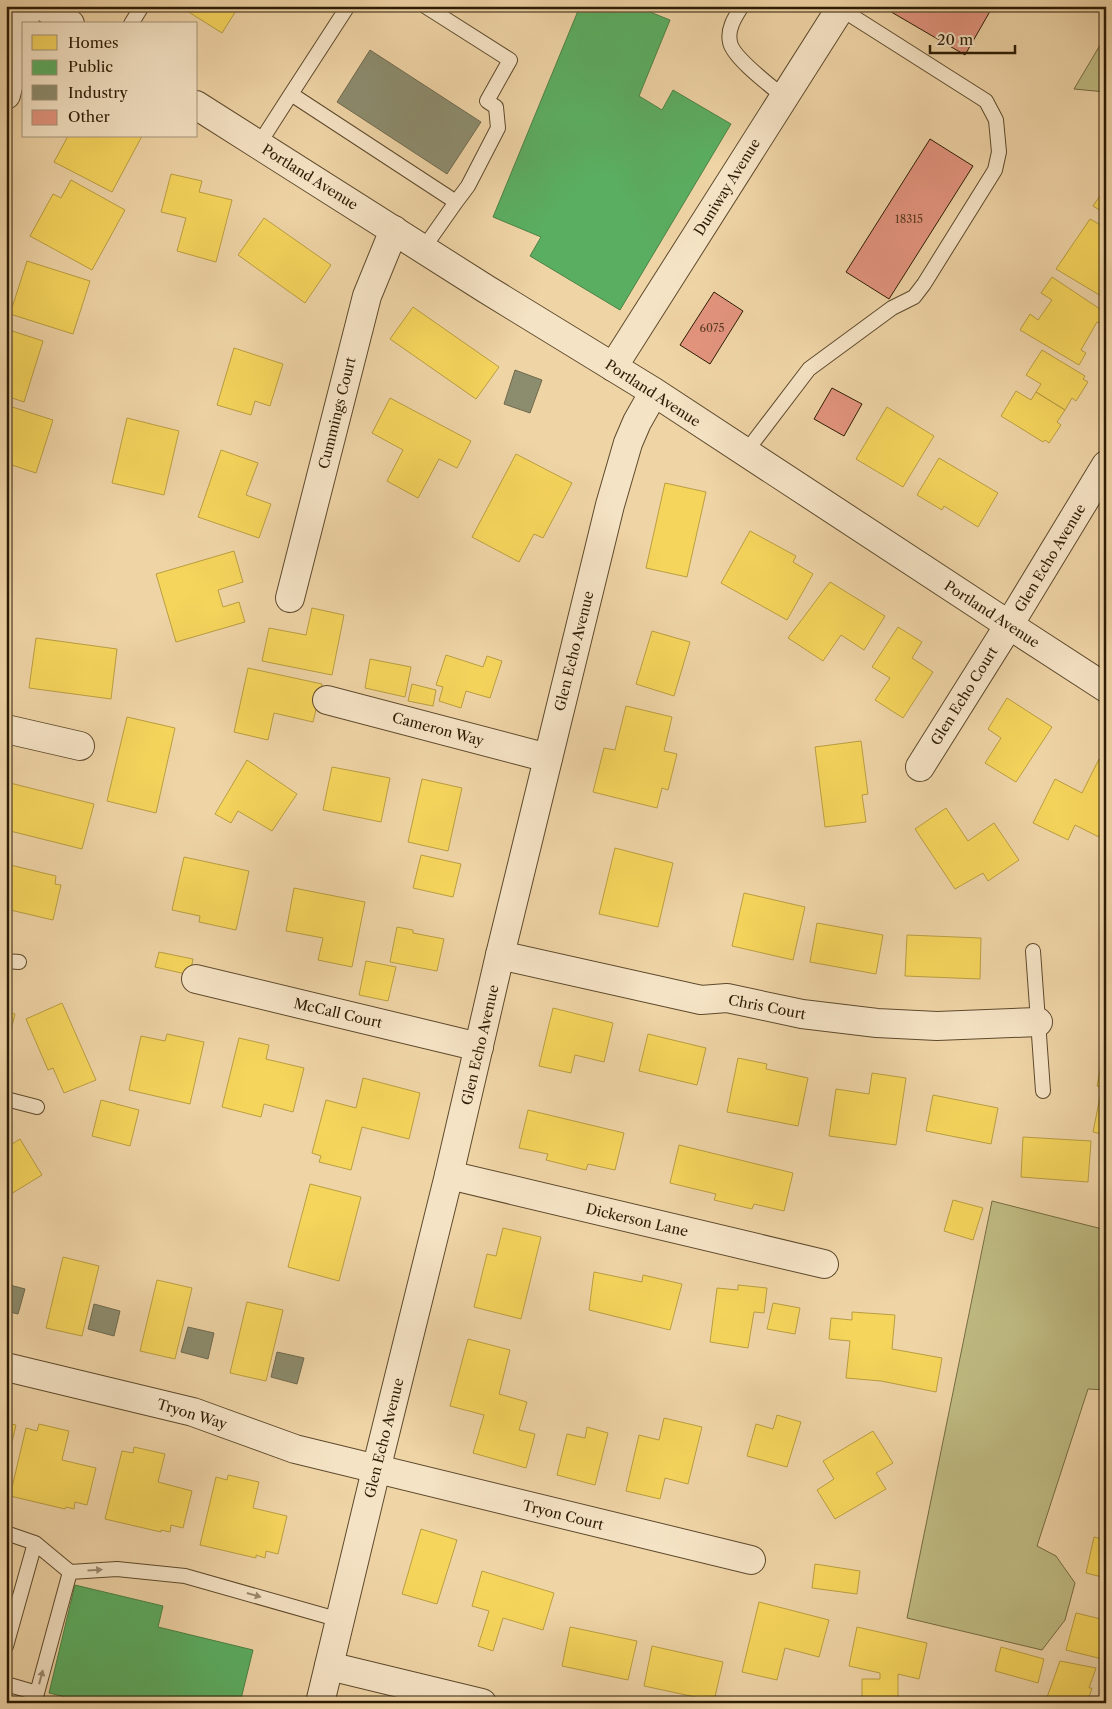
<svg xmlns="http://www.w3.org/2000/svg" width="1112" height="1709" font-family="'Libre Caslon Text',serif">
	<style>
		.green { fill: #bfbb82; stroke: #766c43 }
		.homes { fill: #f6d55c; stroke: #ba9e42 }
		.public { fill: #5aae61; stroke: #4c8245 }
		.industry { fill: #8c8c6e; stroke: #706a4e }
		.building { fill: #e3947e; stroke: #2d1c04 }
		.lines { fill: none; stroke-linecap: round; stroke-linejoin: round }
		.service-casing { stroke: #5e4a2c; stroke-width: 16 }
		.minor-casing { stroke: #5e4a2c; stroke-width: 30 }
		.tertiary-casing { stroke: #5e4a2c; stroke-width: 30 }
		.service { stroke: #f5e3c5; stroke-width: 14 }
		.minor { stroke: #f5e3c5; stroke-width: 28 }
		.tertiary { stroke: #f5e3c5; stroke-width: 28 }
		.oneway { fill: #9b896e }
		.labels { text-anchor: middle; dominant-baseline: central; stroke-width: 5; stroke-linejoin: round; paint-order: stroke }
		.number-label { font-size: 11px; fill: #5a3a22 }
		.street-label { font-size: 14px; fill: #2d1c04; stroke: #f5e3c5 }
	</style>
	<rect width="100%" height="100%" fill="#efd4a6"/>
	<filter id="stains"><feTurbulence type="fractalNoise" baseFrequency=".004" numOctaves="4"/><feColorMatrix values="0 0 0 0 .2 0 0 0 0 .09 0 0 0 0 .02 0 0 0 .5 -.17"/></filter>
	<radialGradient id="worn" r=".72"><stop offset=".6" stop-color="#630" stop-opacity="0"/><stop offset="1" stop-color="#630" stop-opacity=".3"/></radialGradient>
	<path class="green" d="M1106,35v57l-32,-3z
		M992,1201l114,29v160l-18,-1 -51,157 19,10 19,27 -10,37 -23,30 -135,-32z"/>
	<path class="homes" d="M179,6h60l-17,27z
		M68,136h74l-30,56 -58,-30z
		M171,174l31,7 -3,11 33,8 -16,62 -39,-11 9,-33 -25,-6z
		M71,180l54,30 -33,60 -62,-34 23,-42 8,4z
		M1106,187v27l-13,-8z
		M264,218l67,47 -26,38 -67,-48z
		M1090,219l16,9v71l-50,-30z
		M27,261l63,20 -17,53 -63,-20z
		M1052,277l54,36 -5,10 -4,-1 -16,28 5,3 -7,12 -59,-35 10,-16 8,6 14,-20 -11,-7z
		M413,307l86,60 -23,32 -86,-60z
		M6,329l37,12 -19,61 -18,-6z
		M234,348l49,16 -13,42 -15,-5 -4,14 -34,-10z
		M1042,350l43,26 -2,3 5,3 -12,19 -4,-3 -7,12 -29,-18 5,-8 -15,-9z
		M1016,391l15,9 5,-8 29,18 -8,12 4,3 -12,18 -4,-3 -2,2 -42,-26z
		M390,398l81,43 -14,27 -18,-9 -21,39 -31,-17 16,-31 -31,-17z
		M6,405l47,15 -17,53 -30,-10z
		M887,407l47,29 -31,51 -47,-28z
		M127,418l52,13 -15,64 -52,-12z
		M221,450l37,13 -12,32 25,9 -12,34 -61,-21z
		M516,454l56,29 -29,55 -9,-4 -15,28 -47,-25z
		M939,458l59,35 -20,34 -34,-21 -2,4 -25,-15z
		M665,483l41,9 -19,85 -41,-9z
		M6,517l6,2 -6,22z
		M750,531l46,25 -3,6 20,12 -26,46 -66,-37z
		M234,551l9,31 -25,8 5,17 16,-5 6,20 -69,20 -20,-68z
		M830,582l55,34 -21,34 -23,-15 -18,26 -35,-23z
		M312,608l32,7 -12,60 -70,-14 7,-33 37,7z
		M898,627l24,15 -10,16 21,14 -30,46 -28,-18 15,-22 -18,-11z
		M652,631l38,11 -16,54 -38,-12z
		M36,638l81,11 -6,50 -82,-11z
		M446,655l37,12 4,-11 15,5 -12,37 -24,-7 -5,17 -22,-7 4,-14 -7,-2z
		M370,659l41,8 -6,30 -40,-9z
		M248,668l74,16 -9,38 -39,-9 -6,27 -34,-8z
		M412,684l24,6 -3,16 -25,-5z
		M1007,698l45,29 -36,55 -31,-19 16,-25 -13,-9z
		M626,706l46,11 -8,34 13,3 -9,36 -6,-2 -5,20 -64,-16 11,-44 11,2z
		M127,717l48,11 -19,85 -49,-12z
		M861,741l7,53 -6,1 4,27 -41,5 -10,-80z
		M1099,759l7,3v62l-7,13 -24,-12 -7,15 -35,-17 22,-44 27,14z
		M247,760l50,34 -25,37 -34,-20 -7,12 -16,-9z
		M332,767l58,11 -9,44 -58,-12z
		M422,779l40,9 -14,63 -40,-9z
		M10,783l84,21 -12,45 -76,-19v-30z
		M946,808l22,33 26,-18 25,37 -31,21 -5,-8 -28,16 -40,-60z
		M615,848l58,15 -15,64 -59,-13z
		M421,855l40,9 -8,33 -40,-9z
		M184,857l65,14 -13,59 -37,-8 1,-6 -28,-6z
		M6,864l50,12 -1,8 6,1 -8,35 -47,-11z
		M294,888l71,14 -13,65 -34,-7 5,-22 -37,-7z
		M744,893l61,14 -12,53 -61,-14z
		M817,923l66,12 -7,39 -66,-12z
		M397,927l16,3v3l31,6 -7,32 -47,-9z
		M907,935l74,3 -1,41 -75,-3z
		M159,952l34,7 -3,16 -35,-8z
		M366,961l30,6 -8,34 -29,-6z
		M62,1003l34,77 -32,13 -11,-25 -5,2 -22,-51z
		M553,1008l60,15 -9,39 -29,-7 -4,18 -32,-7z
		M6,1012l9,2 -9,36z
		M167,1034l37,8 -14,62 -61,-14 12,-54 24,5z
		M648,1034l58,14 -9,37 -58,-14z
		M239,1038l30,7 -3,14 38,9 -11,44 -29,-8 -3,13 -39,-10z
		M1103,1055h3v80l-13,-3 9,-45 -5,-1z
		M738,1058l29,6 -1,5 42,9 -10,48 -71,-14z
		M872,1073l34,5 -10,67 -67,-9 7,-47 33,5z
		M363,1078l57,15 -11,46 -47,-12 -11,43 -32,-8 2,-6 -9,-3 14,-53 30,8z
		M933,1095l65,13 -7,36 -65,-13z
		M101,1100l38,10 -9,36 -38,-10z
		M528,1110l96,23 -9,37 -27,-6 -2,6 -40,-10 2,-6 -29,-6z
		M1023,1137l68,4 -3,41 -67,-5z
		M20,1139l22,36 -36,22v-49z
		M679,1145l114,28 -9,38 -30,-7 -2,5 -38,-9 2,-6 -46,-11z
		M310,1184l51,13 -22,84 -51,-14z
		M953,1200l30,8 -10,32 -29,-9z
		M503,1228l38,9 -20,82 -47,-12 13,-53 9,2z
		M63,1257l36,9 -17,70 -36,-8z
		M594,1272l48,10 1,-7 39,9 -12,46 -81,-20z
		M157,1280l35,8 -17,71 -35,-8z
		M738,1285l29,3 -3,25 -10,-1 -6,36 -38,-6 7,-54 21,2z
		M247,1302l36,8 -17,71 -36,-8z
		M773,1303l27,5 -5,26 -28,-5z
		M852,1312l43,3 -3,34 50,9 -6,34 -55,-11 -35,-3 4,-37 -21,-2 2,-21 21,2z
		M468,1339l42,11 -11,44 28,8 -8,28 16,4 -9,34 -53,-15 11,-38 -34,-9z
		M777,1415l24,7 -14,45 -40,-11 9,-32 17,5z
		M664,1418l38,9 -14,57 -23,-6 -5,21 -34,-8 13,-56 20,5z
		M6,1423l10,2 -10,43z
		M39,1424l30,7 -7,29 34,8 -9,37 -12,-3 -1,7 -8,-2 -1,2 -55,-13 16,-68 11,3z
		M587,1427l21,6 -13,52 -38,-10 10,-41 18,4z
		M873,1431l20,32 -17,10 10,16 -51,30 -18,-29 17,-11 -11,-18z
		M134,1447l31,7 -7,28 34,9 -9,37 -12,-3 -1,7 -9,-2v2l-56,-13 17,-68 11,2z
		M228,1475l31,7 -6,26 34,8 -9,38 -12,-3 -1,7 -9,-3v3l-56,-13 16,-68 11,3z
		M421,1529l36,11 -20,64 -35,-10z
		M1094,1537l12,3v38l-20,-5z
		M815,1564l45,7 -3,23 -45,-6z
		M482,1571l72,22 -11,37 -40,-12 -10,33 -15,-5 11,-35 -17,-5z
		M759,1602l70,18 -10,37 -34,-9 -8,32 -35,-8z
		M1076,1613l29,7 1,-4v44l-40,-10z
		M570,1627l67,14 -9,39 -66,-14z
		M857,1627l70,16 -8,36 -21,-5v29h-36v-24h18v-6l-31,-7z
		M652,1646l71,16 -9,39 -70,-15z
		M1001,1647l43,12 -6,24 -43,-12z
		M1060,1661l36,7 -7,20h3l-5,15h-42z"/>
	<path class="public" d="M580,6h55l35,14 -31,76 23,14 11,-20 58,34 -111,186 -90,-54 11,-19 -48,-20z
		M75,1585l88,21 -5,21 95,23 -13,53h-150l-41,-10z"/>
	<path class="industry" d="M370,50l111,72 -34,52 -110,-72z
		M515,370l27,10 -12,33 -26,-9z
		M6,1284l19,5 -7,25 -12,-3z
		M94,1304l26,7 -6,25 -26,-7z
		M188,1327l26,6 -6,26 -27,-7z
		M277,1352l27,6 -7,26 -26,-7z"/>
	<path class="building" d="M881,6h112l-28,49z
		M930,139l43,27 -84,133 -43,-27z
		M714,292l29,19 -33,53 -30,-19z
		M832,388l30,16 -18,32 -30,-17z"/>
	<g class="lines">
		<defs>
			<path id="service" d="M425,6l85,54 -23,41 9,6 2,21 -30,58 -12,16
				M742,6c-7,11 -15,23 -12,36 2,15 42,45 54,55
				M131,24l11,-18
				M291,94l57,-88
				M259,144l32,-50 165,108 -33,47
				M745,453l64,-84 83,-61 22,-11 10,-13 71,-114 4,-18 -3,-32 -10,-19 -145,-92
				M1033,951l10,140
				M6,961l13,1
				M6,1099l31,8
				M6,1533l29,10 35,29 47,-3 68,7 155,44
				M6,1646l29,-103
				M6,1684l31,9 33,-121"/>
			<path id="minor" d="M6,95l22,-89
				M613,367l229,-361
				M290,598l77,-302 27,-66
				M327,700l221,58
				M6,729l74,17
				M920,767l89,-142 97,63
				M500,955l201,45 26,-2 75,16 75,9 60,3 101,-4
				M196,979l283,68
				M449,1175l375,89
				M6,1367l187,45 102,37 456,111
				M329,1666l153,37"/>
			<path id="tertiary" d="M43,6l27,18
				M196,105l290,184 168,103 355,233 97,-160
				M320,1703l56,-233 73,-295 51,-220 110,-450 18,-62 9,-21 17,-30"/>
		</defs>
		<use href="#service" class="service-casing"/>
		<use href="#minor" class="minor-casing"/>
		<use href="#tertiary" class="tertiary-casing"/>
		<use href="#service" class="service"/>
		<use href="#minor" class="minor"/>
		<use href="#tertiary" class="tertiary"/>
	</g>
	<defs><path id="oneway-solid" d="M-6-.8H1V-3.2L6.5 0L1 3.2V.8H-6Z" transform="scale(1.25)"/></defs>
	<g class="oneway">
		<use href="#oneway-solid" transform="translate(95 1570) rotate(-4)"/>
		<use href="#oneway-solid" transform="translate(254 1595) rotate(16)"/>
		<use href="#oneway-solid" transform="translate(41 1677) rotate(-75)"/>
	</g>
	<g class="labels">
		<g class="number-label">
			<text x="909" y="219">18315</text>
			<text x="712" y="328">6075</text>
		</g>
		<g class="street-label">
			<text transform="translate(310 177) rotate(32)">Portland Avenue</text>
			<text transform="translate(727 187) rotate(-58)">Duniway Avenue</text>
			<text transform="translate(653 393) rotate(33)">Portland Avenue</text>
			<text transform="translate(337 413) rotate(-76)">Cummings Court</text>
			<text transform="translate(1050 558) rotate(-59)">Glen Echo Avenue</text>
			<text transform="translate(992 614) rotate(33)">Portland Avenue</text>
			<text transform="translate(574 651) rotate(-76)">Glen Echo Avenue</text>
			<text transform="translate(964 696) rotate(-58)">Glen Echo Court</text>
			<text transform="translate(438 729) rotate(15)">Cameron Way</text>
			<text transform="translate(767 1007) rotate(11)">Chris Court</text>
			<text transform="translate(338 1013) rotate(13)">McCall Court</text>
			<text transform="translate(480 1045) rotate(-77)">Glen Echo Avenue</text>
			<text transform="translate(637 1220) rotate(13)">Dickerson Lane</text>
			<text transform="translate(192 1414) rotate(17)">Tryon Way</text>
			<text transform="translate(384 1438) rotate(-76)">Glen Echo Avenue</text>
			<text transform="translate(563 1515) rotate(14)">Tryon Court</text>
		</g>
	</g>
	<rect width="1112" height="1709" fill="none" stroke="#efd4a6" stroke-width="25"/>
	<rect x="8" y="8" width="1097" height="1694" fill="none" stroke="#2d1c04" stroke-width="2.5"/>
	<rect x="12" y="12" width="1087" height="1684" fill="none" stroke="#2d1c04"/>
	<rect x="22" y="22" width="175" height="115" fill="#f5e3c5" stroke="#a59378"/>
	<rect x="32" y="35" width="25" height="15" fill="#f6d55c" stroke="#a59378"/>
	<text x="68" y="48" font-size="15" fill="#2d1c04">Homes</text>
	<rect x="32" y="60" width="25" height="15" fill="#5aae61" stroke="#a59378"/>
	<text x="68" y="72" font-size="15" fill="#2d1c04">Public</text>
	<rect x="32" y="85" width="25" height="15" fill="#8c8c6e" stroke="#a59378"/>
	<text x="68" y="98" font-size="15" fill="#2d1c04">Industry</text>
	<rect x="32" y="110" width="25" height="15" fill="#e3947e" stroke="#a59378"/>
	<text x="68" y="122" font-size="15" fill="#2d1c04">Other</text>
	<path d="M930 45v8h85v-8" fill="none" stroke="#2d1c04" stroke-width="2.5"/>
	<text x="937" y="45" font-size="15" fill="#2d1c04" stroke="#f5e3c5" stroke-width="4" paint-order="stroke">20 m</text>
	<rect width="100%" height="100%" filter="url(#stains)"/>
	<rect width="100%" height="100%" fill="url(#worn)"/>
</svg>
